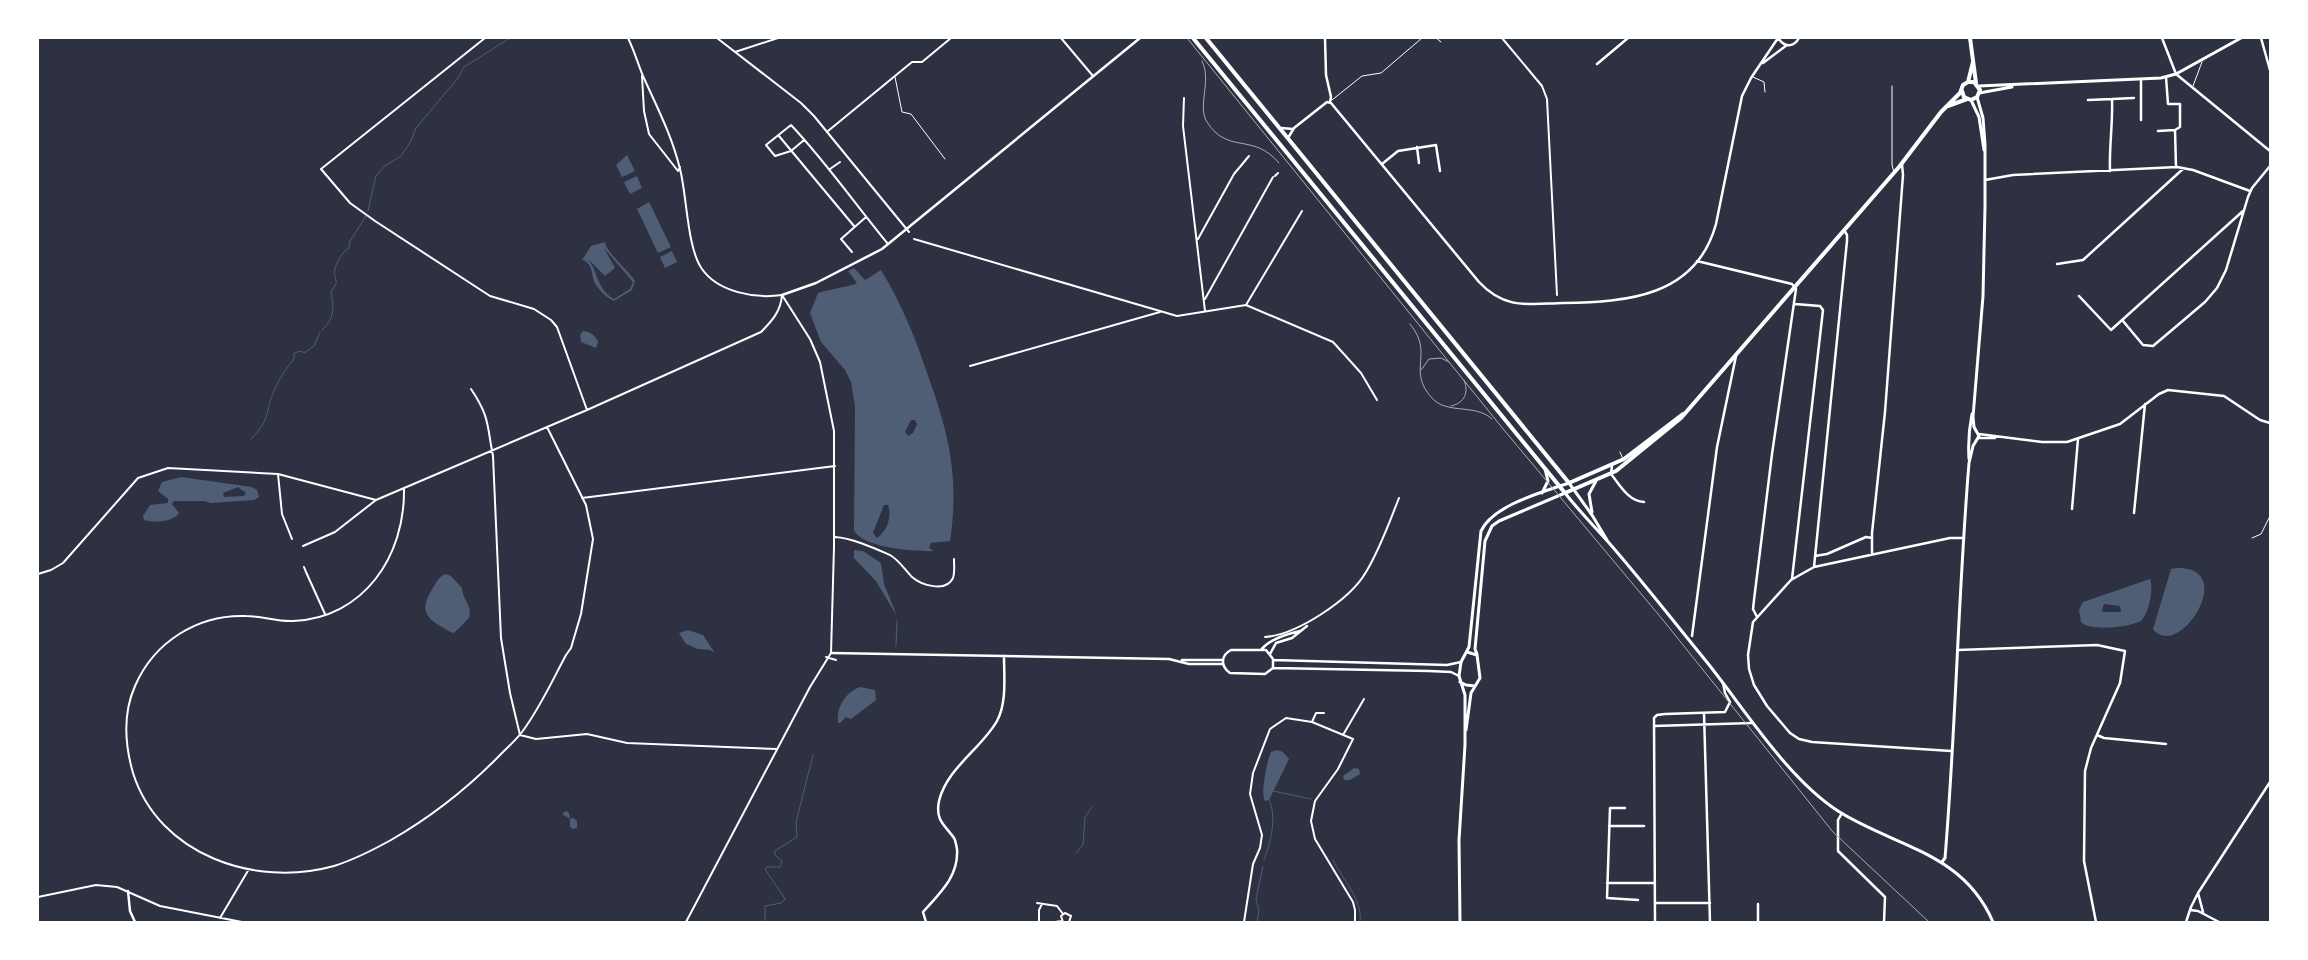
<svg xmlns="http://www.w3.org/2000/svg" width="2308" height="960" font-family="Cabin,sans-serif">
	<style>
		.water { fill: #4f5d75; fill-rule: evenodd }
		.lines { fill: none; stroke-linecap: round; stroke-linejoin: round }
		.stream { stroke: #4f5d75; stroke-width: 1 }
		.service { stroke: #fff; stroke-width: 1 }
		.pedestrian { stroke: #fff; stroke-width: 2 }
		.minor { stroke: #fff; stroke-width: 2.5 }
		.tertiary { stroke: #fff; stroke-width: 3 }
		.secondary { stroke: #fff; stroke-width: 4 }
		.tram { stroke: #abadb3; stroke-width: 1 }
	</style>
	<rect width="100%" height="100%" fill="#2d3142"/>
	<path class="water" d="M627,155l8,16 -13,6 -6,-12z
		M637,176l5,12 -12,6 -6,-12z
		M649,202l22,45 -13,6 -21,-44z
		M605,242c1,10 24,29 30,39l-3,9 -18,11c-7,-3 -14,-10 -18,-16 -6,-9 -1,-21 -14,-25l9,-14zM604,248l29,34 -3,7 -16,10c-18,-11 -15,-25 -26,-40l17,17 10,-8z
		M672,251l5,11 -12,6 -5,-11z
		M854,268l11,12 16,-10c20,33 33,64 45,100 22,61 34,105 24,171l-19,2 -2,5 5,3c-16,1 -73,-3 -80,-21l1,-124 -4,-24 -6,-12 -24,-28 -11,-29 8,-20c8,-3 35,-7 39,-10l-9,-12zM911,420h4l2,4 -4,9 -5,3 -3,-4zM884,505h4c4,12 -1,26 -11,33l-4,-5z
		M583,331c7,0 13,5 15,11l-2,6 -15,-6 -1,-7z
		M181,477l71,10 5,3 2,7 -5,3 -43,3 -7,-2h-30l-2,3 7,9c-4,9 -27,10 -35,7l-1,-4 7,-11 18,-2v-4l-10,-8 4,-9zM238,487l8,6 -2,3 -20,1 -1,-4z
		M854,550l9,1 18,12 3,21 11,27 2,10 -2,-8 -19,-32 -22,-23z
		M2177,568c63,-1 1,94 -24,61l18,-60z
		M445,574l6,2 11,12c0,11 11,18 7,30l-15,15c-6,-1 -9,-5 -14,-7 -20,-12 -17,-22 -6,-40 3,-5 5,-9 11,-12z
		M2150,579c4,10 -1,33 -9,42 -12,6 -51,11 -60,1l-2,-12 4,-8zM2104,604l16,2 1,6h-18l-1,-2z
		M688,630l15,5 12,18 -5,-3 -12,-1 -12,-5 -7,-11z
		M860,687l15,3 1,10 -25,19 -5,-2 -6,6h-2c-2,-16 8,-31 22,-36z
		M1277,750l6,2 6,7 -20,41 -4,1c-5,-5 2,-41 6,-49z
		M1354,768l5,1 1,5 -10,6h-6l-1,-4z
		M566,811l3,2 1,6 3,-1 4,3v7l-4,1 -3,-2v-8l-8,-5z"/>
	<g class="lines">
		<path class="stream" d="M368,211l8,-35 9,-10 16,-10 10,-15 5,-13 42,-50 6,-11 46,-29
			M322,330c13,-12 12,-21 9,-38l5,-8c1,-2 -1,-5 -1,-8 -3,-8 7,-24 14,-28l1,-7 16,-25
			M251,439c21,-21 13,-27 24,-50 4,-10 12,-22 19,-30v-6l7,-2 3,2 10,-7 6,-14
			M896,646l1,-25
			M1273,791l38,8
			M1076,853l7,-8 2,-28 7,-10
			M1264,860c7,-19 13,-42 5,-61
			M1333,860c10,20 30,40 27,62
			M765,922v-16l16,-3 4,-4 -20,-30 2,-2h13l2,-6 -7,-6v-4l22,-14 -1,-15 17,-67
			M1257,922l2,-11 -3,-12 7,-33"/>
		<path class="service" d="M1436,38l5,4
			M895,77l7,35 9,2 34,45
			M1753,77l11,5 1,10
			M1892,86v79l2,7
			M2193,86l9,-24
			M1332,100l30,-24 19,-3 41,-35
			M1620,452l3,7
			M2252,538l9,-4 9,-18"/>
		<path class="pedestrian" d="M485,38l-164,131 29,34 25,18 115,75 44,13 17,11 6,7 30,83
			M628,38c6,12 10,26 15,38 14,31 29,60 37,93 7,27 7,79 22,100 16,23 53,30 80,26
			M717,38l84,65 13,13 95,116
			M1061,38l32,38
			M1502,38l40,48 5,13 10,196
			M735,52l43,-14
			M642,76l2,35 5,23 29,37 2,-4
			M1184,98l-1,28 22,185
			M828,131l84,-69h10l29,-24
			M779,136l75,90
			M804,140l-13,11 -16,5 -9,-11 25,-20c35,37 64,79 97,119
			M830,169l10,-7
			M1275,176l3,-3
			M914,239l263,77 69,-11 87,37 28,31 16,27
			M1198,239l36,-65 15,-18
			M852,252l-11,-13 25,-22
			M1205,299l68,-122
			M1246,305l56,-94
			M970,366l190,-54
			M471,389c19,28 16,37 22,67l8,182 9,55 10,42 16,4 51,-5 40,9 150,6
			M278,474l4,40 10,25
			M404,489c1,67 -40,129 -111,132 -16,1 -31,-5 -47,-5 -48,-2 -92,26 -111,70 -12,27 -10,59 -2,87 26,82 122,115 201,93 19,-6 39,-16 57,-26 40,-23 77,-52 110,-86 7,-7 15,-14 21,-22 18,-24 30,-51 44,-77l5,-7 10,-34 12,-75 -7,-34 -39,-78
			M582,498l253,-32
			M835,537c17,1 39,11 55,18 9,5 15,15 22,22 9,8 34,16 41,1 2,-6 1,-13 1,-19
			M303,546l32,-14 41,-32
			M304,567l2,5
			M306,572l19,42
			M38,574l13,-4 12,-7 75,-85 30,-10 110,6 98,26 211,-90 174,-78c11,-11 20,-21 21,-37
			M1265,637c31,-2 85,-37 101,-65 14,-23 23,-49 33,-74
			M826,657l10,3
			M1312,722l4,-9h8
			M1343,735l21,-36
			M38,897l58,-12 21,2 43,19 82,16
			M1037,903l20,3 6,8
			M220,918l29,-49
			M686,922l124,-235 21,-34 3,-106v-116l-14,-69 -10,-23 -28,-44
			M1039,922v-12l3,-6
			M1055,922l7,-1
			M1063,922l-2,-6 4,-3 6,3 -2,6
			M1244,922l9,-58 7,-16 2,-13 -12,-41 3,-21 17,-44 16,-11 26,4 41,17 -15,30 -23,32 -4,20 4,18 38,63 2,8v12"/>
		<path class="minor" d="M1325,38l1,37 5,22 -1,5
			M2162,38l14,36 94,77
			M2261,38l9,32
			M1779,39c6,9 15,8 20,-1
			M1763,63l24,-18
			M1597,64l31,-26
			M2166,77l2,27h12v23l-5,3
			M2112,99l22,-1
			M2088,100l24,-1c1,24 -3,48 -2,72
			M2141,120v-40
			M1281,128l12,1
			M2158,131l17,-1 1,37
			M1288,138l6,-10 33,-26 4,1 148,179c26,28 50,22 84,21 64,-1 133,-6 153,-79l26,-128 9,-18 27,-40
			M1417,147l2,16
			M1382,164l16,-13 38,-6 4,26
			M1985,180l28,-5 164,-8 16,3 57,21
			M1697,261l95,23 4,5 -24,165 -18,146 -1,9 4,8
			M2057,264l26,-4 101,-92
			M782,295l34,-12 66,-34 258,-211
			M2079,296l32,34 132,-119
			M2123,321l20,24 10,1 52,-44 12,-14 9,-18 22,-73 4,-9 18,-22
			M1979,434l63,8h25l53,-18 39,-30 9,-4 56,6 36,24 10,3
			M1978,438h17
			M1612,466l-1,8c9,11 17,27 33,28
			M2072,509l6,-70
			M2134,513l11,-109
			M1872,553v-20l13,-121 18,-237 -1,-11
			M1815,556l12,-2 39,-17 6,1
			M1814,567l33,-326v-6l-3,-5
			M1792,579l31,-269 -3,-4 -25,-2
			M1692,636l25,-189 19,-91
			M1231,650h35l7,9v9l-8,6 -35,-1c-10,-7 -9,-18 1,-23z
			M1261,650c8,-11 26,-16 39,-19
			M1958,650l139,-5 28,6 -5,32 -29,65 -6,23 -1,90 12,61
			M831,653l338,6 20,5h34
			M1270,654l6,-11 16,-5 15,-12
			M1182,660h41
			M1274,660l173,5 14,-3
			M1273,668l156,3 22,1 8,4
			M1704,713l6,209
			M1654,726l98,-3
			M2097,735l7,3 62,6
			M1951,751l-139,-9 -13,-3 -9,-6 -23,-27 -13,-21 -5,-16 -1,-14 5,-33 38,-42 23,-13 136,-29h14
			M1625,808h-15l-3,90 31,2
			M1842,813l-4,7v31l47,46 -1,25
			M1609,826h35
			M1607,883h48
			M128,891l2,20 5,11
			M2198,893l5,19
			M1655,903h55
			M2190,910l8,1 21,11
			M926,922l-3,-10c17,-19 36,-36 34,-63 -1,-4 -1,-8 -3,-11 -9,-13 -19,-17 -15,-37 8,-33 42,-52 58,-80 10,-18 7,-45 7,-65
			M1655,922l-1,-204 3,-3 8,-1 60,-2 5,-10 -5,-9 -2,-10
			M1758,922v-18
			M2186,922l5,-15 7,-14 72,-111"/>
		<path class="tertiary" d="M1979,86l182,-8 15,-4 65,-36
			M1979,93l33,-6
			M1971,100l8,17 5,33
			M1969,459c-1,-15 0,-30 3,-45
			M1542,493l6,-12 -3,-12
			M1592,512l-3,-18 7,-13
			M1477,654l-2,-5 10,-108 7,-15 7,-5 66,-28c14,18 30,34 45,51 33,38 64,78 96,117 38,47 81,117 132,150 57,36 125,41 155,111
			M1460,682l6,3 9,1
			M1466,730l5,-37 9,-15 -3,-23 -10,-3
			M1942,862l3,-4c11,-131 13,-263 24,-395l4,-17 6,-10 -5,-9 -1,-10 10,-121 2,-89v-63l-2,-26 -6,-21
			M1460,922l-1,-82 6,-95v-50l-6,-19 2,-14 8,-15 12,-116c12,-26 62,-39 88,-48l23,32 15,25"/>
		<path class="secondary" d="M1193,38l372,455 51,-22 65,-53 218,-251 42,-55 19,-19 3,-8 5,-3h6l6,8 -3,7 -6,3 -7,-3 -2,-6
			M1206,38l363,445 55,-24 59,-45
			M1970,38l6,45
			M1968,82l5,-20
			M1948,106l19,-7"/>
		<path class="tram" d="M1187,38l317,392 159,190 170,212 96,90
			M1202,61c10,19 -5,46 5,61 21,33 46,10 72,41
			M1410,324c25,30 -4,46 22,74 15,17 43,5 60,21
			M1421,370l8,-11 12,-1 8,4
			M1451,406c14,-3 18,-14 13,-26"/>
	</g>
	<rect width="2308" height="960" fill="none" stroke="#ffffff" stroke-width="78"/>
</svg>
